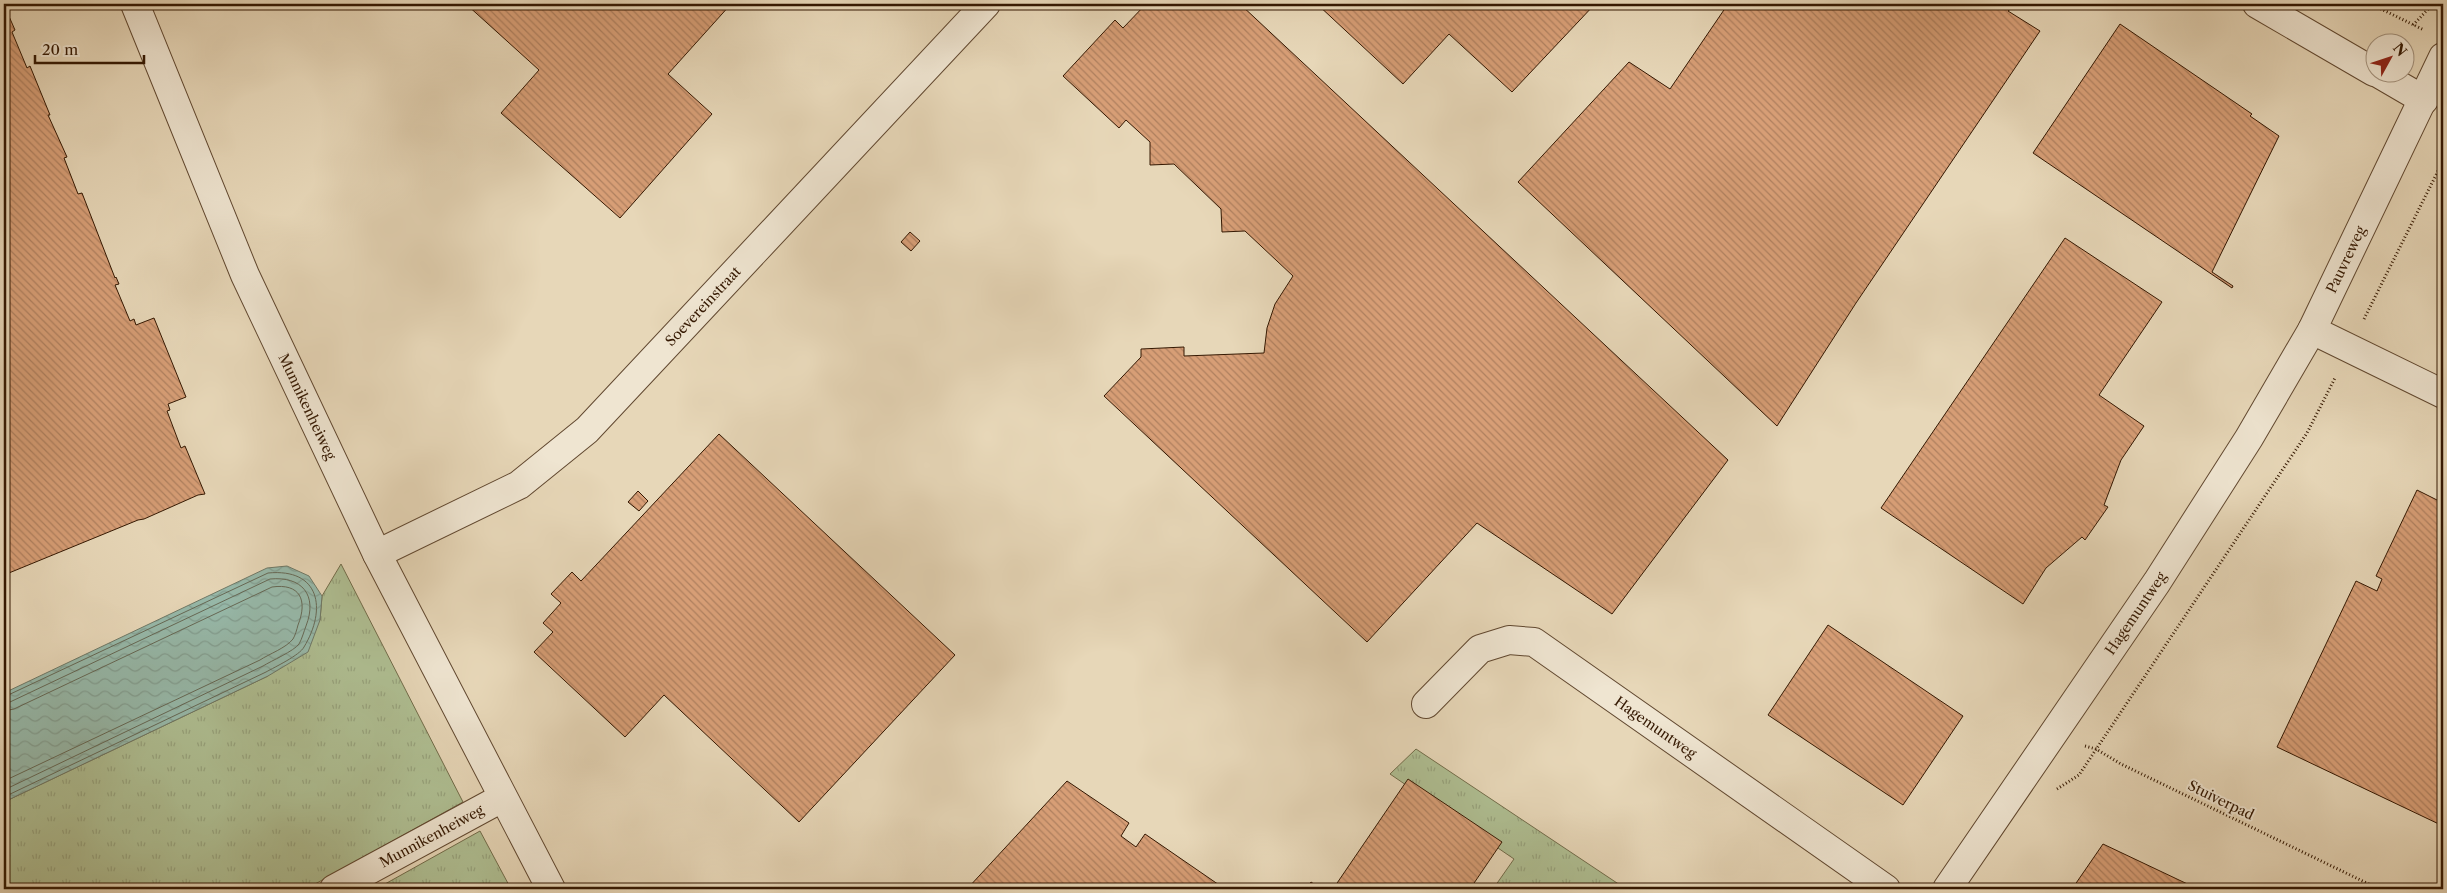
<svg xmlns="http://www.w3.org/2000/svg" width="2447" height="893" font-family="'Libre Caslon Text',serif">
	<style>
		.grass { fill: url(#grass-tufts); stroke: #726c4a }
		.water { fill: url(#water-waves); stroke: #6f7967 }
		.lines { fill: none; stroke-linecap: round; stroke-linejoin: round }
		.shore { stroke: #666956; stroke-width: 1 }
		.building { fill: url(#building-back-hatch); stroke: #341802 }
		.minor-casing { stroke: #614830; stroke-width: 30 }
		.path { stroke: #341802; stroke-width: 3; stroke-dasharray: 1 2.5; stroke-linecap: butt }
		.minor { stroke: #efe5d1; stroke-width: 28 }
		.labels { text-anchor: middle; dominant-baseline: central; stroke-width: 4; stroke-linejoin: round; paint-order: stroke }
		.street-label { font-size: 14px; fill: #341802; stroke: #efe5d1 }
	</style>
	<defs>
		<pattern id="grass-tufts" width="24" height="20" patternUnits="userSpaceOnUse" patternTransform="scale(1.25)"><rect width="24" height="20" fill="#afbf93"/><path d="M3 7l-1-3M5 7V3M7 7l1-3M15 17l-1-3M17 17v-4M19 17l1-3" fill="none" stroke="#97a37d"/></pattern>
		<pattern id="water-waves" width="16" height="10" patternUnits="userSpaceOnUse" patternTransform="scale(1.25)"><rect width="16" height="10" fill="#97baab"/><path d="M0 5q4-4 8 0t8 0" fill="none" stroke="#839f92"/></pattern>
		<pattern id="building-back-hatch" width="6" height="6" patternUnits="userSpaceOnUse" patternTransform="scale(1.25)"><rect width="6" height="6" fill="#d79e76"/><path d="M-1 5l2 2M0 0l6 6M5-1l2 2" fill="none" stroke="#af805f"/></pattern>
	</defs>
	<rect width="100%" height="100%" fill="#e7d7b8"/>
	<filter id="stains"><feTurbulence type="fractalNoise" baseFrequency=".004" numOctaves="4"/><feColorMatrix values="0 0 0 0 .2 0 0 0 0 .09 0 0 0 0 .02 0 0 0 .5 -.17"/></filter>
	<radialGradient id="worn" r=".72"><stop offset=".6" stop-color="#630" stop-opacity="0"/><stop offset="1" stop-color="#630" stop-opacity=".3"/></radialGradient>
	<path class="grass" d="M341,564l122,238 -157,87h-196l-14,-5 -20,5h-72v-87l264,-126 52,-56 2,-24z
		M1416,749l210,140h-133l21,-30 -124,-85z
		M480,831l31,58h-135z"/>
	<path class="water" d="M287,566l22,10 13,20 -2,24 -12,32 -40,24 -264,126v-109l263,-125z"/>
	<g class="lines">
		<path class="shore" d="M4,697l264,-124c52,-5 59,36 36,74 -4,8 -29,20 -38,25l-262,125
			M4,704l6,-2 260,-123c32,-3 48,16 36,47 -2,5 -4,13 -7,18 -5,7 -28,17 -36,22l-259,124
			M4,711l10,-2 258,-122c28,-4 36,13 26,38 -1,4 -3,11 -5,14 -7,9 -24,15 -33,21l-256,121"/>
	</g>
	<path class="building" d="M466,4h265l-63,70 44,40 -92,104 -119,-105 38,-43z
		M1146,4h94l488,456 -116,154 -135,-91 -110,119 -263,-246 37,-39v-8l43,-2v9l80,-3 3,-25 8,-24 18,-28 -48,-45 -23,1 -1,-23 -47,-45 -24,1v-23l-24,-22 -7,8 -56,-52 52,-56 8,8z
		M1317,4h278l-83,88 -63,-58 -46,50z
		M1728,4h289l-9,7 32,20 -184,272 -79,123 -259,-244 111,-120 41,27z
		M4,5l11,25 -3,2 15,36 3,-2 20,49h-2l19,42 -3,1 14,36 4,-1 33,85 1,-1 3,7 -4,1 15,36 4,-2 2,6 18,-7 32,79 -18,7 2,6 -3,1 14,37 4,-2 20,48 -7,1 -54,24 -6,1 -134,55z
		M2120,24l132,90 -2,2 29,20 -67,136 21,14 -1,2 -199,-135z
		M910,232l10,9 -9,10 -10,-9z
		M2065,238l97,64 -63,93 45,31 -23,34 -17,45 4,2 -23,33 -3,-3 -36,31 -23,36 -142,-96z
		M719,434l236,221 -156,167 -135,-127 -39,42 -91,-85 19,-20 -10,-9 18,-20 -10,-9 21,-22 9,9z
		M2417,490l26,13v323l-166,-79 79,-166 21,10 5,-12 -6,-3z
		M638,491l10,10 -9,10 -11,-9z
		M1828,625l135,91 -60,89 -135,-90z
		M1408,779l94,63 -32,47h-137z
		M1067,781l62,42 -8,13 15,11 9,-13 80,55h-258z
		M2103,844l95,45h-126z
		M1311,882l10,7h-15z"/>
	<g class="lines">
		<defs>
			<g id="minor">
				<path id="s1" d="M135,4l110,271 132,279 174,335"/>
				<path d="M2257,4l117,68"/>
				<path d="M2376,72l48,28"/>
				<path d="M2312,330l131,64"/>
				<path id="s2" d="M377,554l142,-69 68,-55 399,-426"/>
				<path id="s3" d="M1426,704l54,-55 29,-9 25,2 352,247"/>
				<path id="s4" d="M334,889l168,-91"/>
				<path id="s5" d="M1947,889l210,-307 92,-144 63,-108 131,-273"/>
			</g>
		</defs>
		<use href="#minor" class="minor-casing"/>
		<path class="path" d="M2371,4l53,26
			M2413,25l20,-21
			M2364,319l79,-158
			M2085,746l11,3 25,15 258,125
			M2057,789l22,-14 228,-342 28,-55"/>
		<use href="#minor" class="minor"/>
	</g>
	<g class="labels">
		<g class="street-label">
			<text stroke="none"><textPath href="#s5" startOffset="746">Pauvreweg</textPath></text>
			<text stroke="none"><textPath href="#s2" startOffset="415">Soevereinstraat</textPath></text>
			<text stroke="none"><textPath href="#s1" startOffset="438">Munnikenheiweg</textPath></text>
			<text stroke="none"><textPath href="#s5" startOffset="334">Hagemuntweg</textPath></text>
			<text stroke="none"><textPath href="#s3" startOffset="281">Hagemuntweg</textPath></text>
			<text transform="translate(2221 800) rotate(26)">Stuiverpad</text>
			<text stroke="none"><textPath href="#s4" startOffset="111">Munnikenheiweg</textPath></text>
		</g>
	</g>
	<rect width="2447" height="893" fill="none" stroke="#e7d7b8" stroke-width="20"/>
	<rect x="5" y="5" width="2437" height="883" fill="none" stroke="#341802" stroke-width="2.5"/>
	<rect x="10" y="10" width="2427" height="873" fill="none" stroke="#341802"/>
	<g transform="translate(2390 58) rotate(50)"><circle r="24" fill="#efe5d1" stroke="#a4937e"/>
	<path d="M0-4L9 19L0 12L-9 19Z" fill="#8f2418"/>
	<text y="-8" font-size="14" font-weight="bold" text-anchor="middle" fill="#341802">N</text>
	</g>
	<path d="M35 55v8h109v-8" fill="none" stroke="#341802" stroke-width="2.5"/>
	<text x="42" y="55" font-size="15" fill="#341802" stroke="#efe5d1" stroke-width="4" paint-order="stroke">20 m</text>
	<rect width="100%" height="100%" filter="url(#stains)"/>
	<rect width="100%" height="100%" fill="url(#worn)"/>
</svg>
